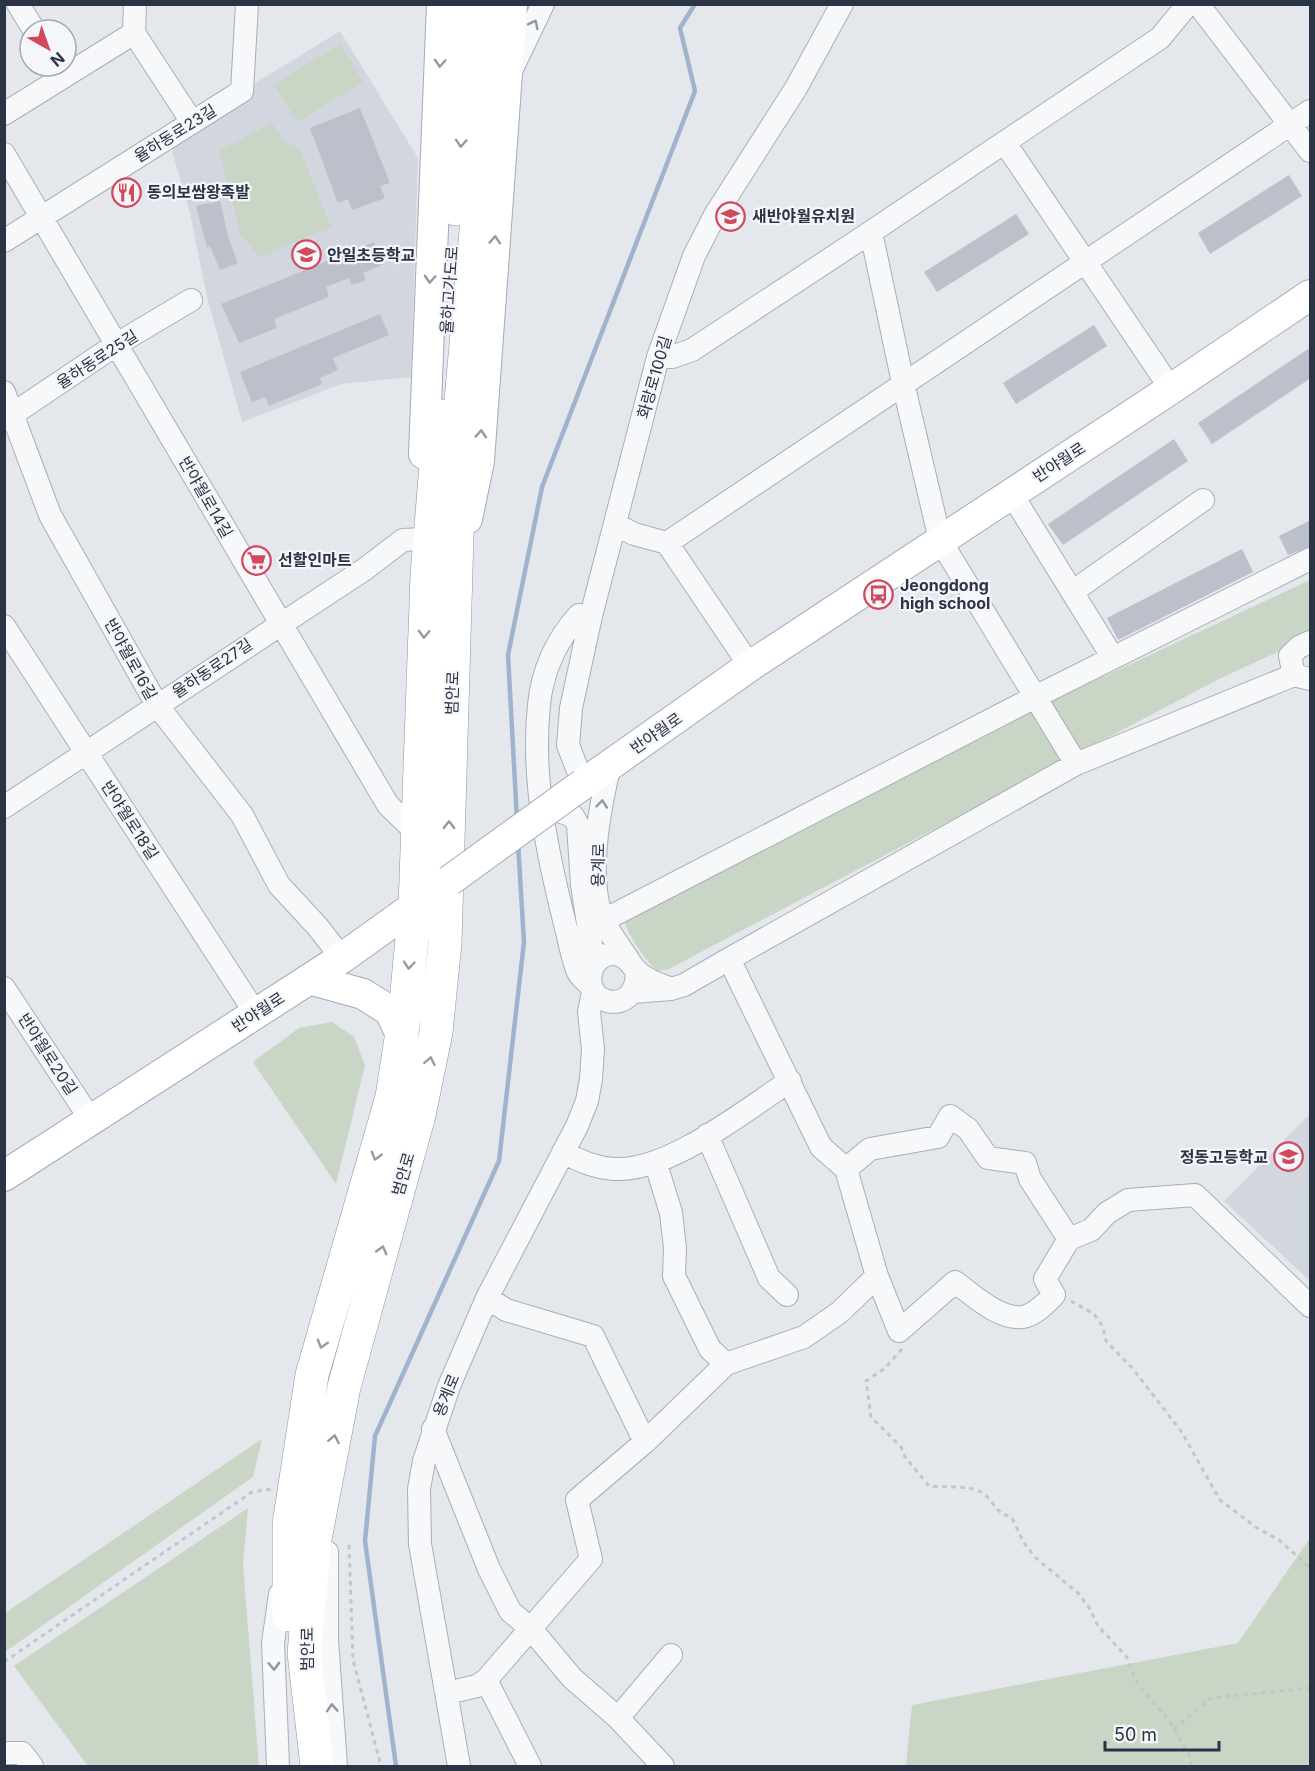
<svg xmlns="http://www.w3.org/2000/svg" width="1315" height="1771" font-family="Inter,'Noto Sans KR',sans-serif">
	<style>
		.built { fill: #d2d6de }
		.green { fill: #c9d6c5 }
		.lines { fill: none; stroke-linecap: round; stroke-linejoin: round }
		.stream { stroke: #9fb4cc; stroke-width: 4.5 }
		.building { fill: #bbc0ca }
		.minor-casing { stroke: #a9aeb7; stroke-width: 24 }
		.major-casing { stroke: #a3abb8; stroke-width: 32 }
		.highway-casing { stroke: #8b94a3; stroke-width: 34 }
		.path { stroke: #c2c5cb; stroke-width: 3; stroke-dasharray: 4.5 4.5; stroke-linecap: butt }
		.minor { stroke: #f7f8fa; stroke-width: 22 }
		.major { stroke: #fff; stroke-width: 30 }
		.highway { stroke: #fff; stroke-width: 33 }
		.major-bridge-casing { stroke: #a3abb8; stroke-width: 32; stroke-linecap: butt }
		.major-bridge { stroke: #fff; stroke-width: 30 }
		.oneway { stroke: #9196a0 }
		.oneway2 { stroke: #959aa2 }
		.labels { text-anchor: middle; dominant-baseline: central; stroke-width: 4.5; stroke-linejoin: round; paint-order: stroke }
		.street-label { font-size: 16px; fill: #2b3445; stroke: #f4f6f9 }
		.poi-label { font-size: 16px; font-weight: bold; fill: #2b3445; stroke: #f4f6f9; text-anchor: start }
	</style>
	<rect width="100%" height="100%" fill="#e4e7ec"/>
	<path class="built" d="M340,31l78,127 -7,219 -70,7 -99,38 -35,-125 -17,-84 -22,-76z
		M1310,1114v167l-86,-80z"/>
	<path class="green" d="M340,44l23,38 -66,40 -23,-38z
		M272,123l13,20 15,6 31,78 -71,30 -19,-22 -22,-84z
		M1310,580v57l-91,42 -552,291c-4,0 -7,1 -10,0 -8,-4 -32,-40 -32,-48l386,-202z
		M332,1022l22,15 11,28 -29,119 -83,-122 46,-34z
		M262,1439l-9,38 -248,175v-39z
		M248,1508l-5,57 16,201h-171l-74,-100z
		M1310,1538v228h-404l6,-61 326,-62z"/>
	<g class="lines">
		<path class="stream" d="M517,820l-9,-165 34,-168 153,-396 -15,-63 15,-24
			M396,1766l-31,-225 10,-105 124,-275 25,-219 -6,-99"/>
	</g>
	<path class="building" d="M360,108l30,75 -10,3 5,12 -33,12 -4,-11 -10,4 -28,-75z
		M1289,175l13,21 -92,58 -12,-21z
		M130,178l7,21 -13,9 -9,-21z
		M220,201l9,39 9,23 -18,7 -10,-24 -3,1 -11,-41z
		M1016,214l13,20 -92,58 -13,-20z
		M374,242l8,23 -19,8 3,7 -14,5 -3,-7 -23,9 3,10 -55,22 3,9 -38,15 -18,-39z
		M380,314l9,21 -56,23 5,12 -18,8 2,6 -53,22 -4,-9 -13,5 -12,-30z
		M1094,325l13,21 -91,58 -13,-21z
		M1311,347v31l-99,66 -14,-21z
		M1174,439l14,22 -125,84 -15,-21z
		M1311,520v26l-23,9 -9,-19z
		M1242,549l11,23 -135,68 -11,-22z"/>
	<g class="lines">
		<defs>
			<path id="minor" d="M18,4l16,26
				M135,4l-1,29 58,89
				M1188,4l-28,34 -289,194 32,151 37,157 136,224 218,-89 16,4
				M1198,4l112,147
				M511,71l32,-67
				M4,114l130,-81
				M1005,143l166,246
				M4,154l384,651 28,27
				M4,241l238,-150 5,-87
				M658,357h14l20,-7 179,-118
				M4,392l46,123 107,190 85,110 37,70 38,41 25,32
				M4,420l113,-76 74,-44
				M1011,493l102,165
				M615,524l19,10 33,9 83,123
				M667,543l643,-432
				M1072,592l131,-92
				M4,626l252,388
				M1294,675l-4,-19 9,-9 11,-5
				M610,765c-10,41 -22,105 -10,146 5,17 18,33 28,48
				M583,784l-15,-39 3,-37 20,-92 67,-259 36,-101 21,-41 81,-127 46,-84
				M4,807l361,-238 38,-29 19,-1
				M550,808l23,8 5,9 4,60 12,78
				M604,920l433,-224 273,-137
				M729,959l347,-195
				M636,970c3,18 -9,36 -29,31 -29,-8 -17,-54 12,-46 10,3 11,9 17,15 8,9 22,14 33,18
				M590,985c-4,-4 -10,-8 -12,-13 -6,-13 -8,-30 -12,-44 -18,-71 -35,-149 -27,-223 3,-33 17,-65 40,-90l12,1
				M4,988l87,132
				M633,992l38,-3 13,-4 45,-26 92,188 25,22 31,107 22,55 56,-49c18,13 44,38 68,35 12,-2 23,-14 31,-22l-9,-16 24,-40 22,-9 16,-17 21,-13 67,-5 115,111
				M707,1135l62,143 18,17
				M563,1152c17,9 32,16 52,17 54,3 130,-59 175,-88
				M846,1169l24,-20 68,-12 12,-21 18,13 20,29 37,5 5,16 39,60
				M487,1298l19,12 87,26 52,106
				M726,1364l78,-27 36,-25 37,-36
				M433,1429l56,140 21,42 21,18 41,49 46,40 45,48
				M327,1552v88l9,126
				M486,1680l44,86
				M447,1693l30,-7 9,-6 105,-121 -14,-59 68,-58 81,-78 -16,-15 -36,-73 1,-28 -4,-35 -15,-49
				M618,1718l53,-63
				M4,1753h18l10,13
				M278,1766l-5,-123 7,-49
				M459,1766l-39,-222 -1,-55 5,-28 25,-75 38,-88 90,-172 10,-25 4,-22 2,-30 -4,-37 4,-20"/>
			<path id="major" d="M424,454l18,-450
				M467,519l12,-58 33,-457
				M583,784l167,-118 421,-277 139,-94
				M309,979l54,15 27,17 11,24
				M4,1176l338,-218 88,-63"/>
			<path id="highway" d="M456,209l15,-205
				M289,1615v-91l23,-149 80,-278 13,-84 10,-107 12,-331 13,-159
				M317,1766l-13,-113 11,-114 29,-152 75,-272 17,-83 9,-89 16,-542 35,-397"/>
		</defs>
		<use href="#minor" class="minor-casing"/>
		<use href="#major" class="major-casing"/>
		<use href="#highway" class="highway-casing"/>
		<path class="path" d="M1071,1301l23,13 9,13 3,14 27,28 48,62 39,69 37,28 22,12 31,28
			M902,1349l-18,20 -18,12 5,36 30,30 4,10 24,29c17,2 42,-2 55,8 14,12 7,15 28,24l12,25 12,15 42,35 12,16 8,17 28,30 12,29 33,38 19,34 1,9
			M349,1545l4,115 28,106
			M4,1662l248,-170 20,-3
			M1174,1729l37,-31 99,-10"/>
		<use href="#minor" class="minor"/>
		<use href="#major" class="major"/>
		<use href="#highway" class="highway"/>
		<defs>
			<path id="major-bridge" d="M449,881l134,-97"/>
		</defs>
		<use href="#major-bridge" class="major-bridge-casing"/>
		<use href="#major-bridge" class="major-bridge"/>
	</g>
	<defs><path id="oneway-chevron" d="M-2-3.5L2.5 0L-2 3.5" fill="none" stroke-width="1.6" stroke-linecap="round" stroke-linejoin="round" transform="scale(1.5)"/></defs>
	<g class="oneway">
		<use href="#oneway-chevron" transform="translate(534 24) rotate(-64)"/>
		<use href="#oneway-chevron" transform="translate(602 804) rotate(-84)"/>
		<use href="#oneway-chevron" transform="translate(274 1666) rotate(88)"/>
		<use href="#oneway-chevron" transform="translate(332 1708) rotate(-94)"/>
	</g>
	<g class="oneway2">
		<use href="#oneway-chevron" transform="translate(440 63) rotate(93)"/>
		<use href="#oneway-chevron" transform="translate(461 143) rotate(94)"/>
		<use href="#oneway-chevron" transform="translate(495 240) rotate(-86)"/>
		<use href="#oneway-chevron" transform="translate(430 279) rotate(93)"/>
		<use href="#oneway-chevron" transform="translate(481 434) rotate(-86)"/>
		<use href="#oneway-chevron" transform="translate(424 634) rotate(92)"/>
		<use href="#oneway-chevron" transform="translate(449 825) rotate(-90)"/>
		<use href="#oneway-chevron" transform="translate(409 965) rotate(95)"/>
		<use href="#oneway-chevron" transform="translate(430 1061) rotate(-79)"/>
		<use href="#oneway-chevron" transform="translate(376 1156) rotate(105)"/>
		<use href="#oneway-chevron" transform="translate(382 1250) rotate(-75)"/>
		<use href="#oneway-chevron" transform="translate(322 1344) rotate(107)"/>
		<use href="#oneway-chevron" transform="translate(334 1439) rotate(-79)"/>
	</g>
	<defs>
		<symbol id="restaurant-ring" viewBox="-11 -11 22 22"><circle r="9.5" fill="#f4f6f9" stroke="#d1495b" stroke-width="1.5"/><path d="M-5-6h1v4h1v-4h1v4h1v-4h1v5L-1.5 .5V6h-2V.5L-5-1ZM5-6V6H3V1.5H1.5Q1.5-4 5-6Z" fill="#d1495b"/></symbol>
		<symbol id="school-ring" viewBox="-11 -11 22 22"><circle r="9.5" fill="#f4f6f9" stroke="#d1495b" stroke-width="1.5"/><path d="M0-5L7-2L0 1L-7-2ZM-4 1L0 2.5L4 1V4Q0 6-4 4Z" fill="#d1495b"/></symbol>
		<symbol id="supermarket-ring" viewBox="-11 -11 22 22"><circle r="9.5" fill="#f4f6f9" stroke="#d1495b" stroke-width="1.5"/><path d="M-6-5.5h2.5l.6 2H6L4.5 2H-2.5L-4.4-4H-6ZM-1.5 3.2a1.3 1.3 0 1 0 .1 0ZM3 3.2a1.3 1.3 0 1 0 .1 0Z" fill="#d1495b"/></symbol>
		<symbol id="bus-ring" viewBox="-11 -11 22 22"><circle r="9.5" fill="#f4f6f9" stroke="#d1495b" stroke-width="1.5"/><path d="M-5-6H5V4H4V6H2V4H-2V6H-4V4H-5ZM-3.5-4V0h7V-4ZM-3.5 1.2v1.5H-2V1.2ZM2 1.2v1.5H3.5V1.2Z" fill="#d1495b"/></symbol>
	</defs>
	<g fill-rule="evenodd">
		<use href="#restaurant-ring" x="110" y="176" width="33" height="33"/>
		<use href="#school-ring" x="714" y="200" width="33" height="33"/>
		<use href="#school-ring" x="290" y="238" width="33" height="33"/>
		<use href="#supermarket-ring" x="240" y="544" width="33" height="33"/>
		<use href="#bus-ring" x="862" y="578" width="33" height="33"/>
		<use href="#school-ring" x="1272" y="1140" width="33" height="33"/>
	</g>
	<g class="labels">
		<g class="street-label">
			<text transform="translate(175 133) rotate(-32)">율하동로23길</text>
			<text transform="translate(449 290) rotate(-86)">율하고가도로</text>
			<text transform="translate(97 359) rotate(-33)">율하동로25길</text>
			<text transform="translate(654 377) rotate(-74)">화랑로100길</text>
			<text transform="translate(1059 462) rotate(-33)">반야월로</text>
			<text transform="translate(206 497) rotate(60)">반야월로14길</text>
			<text transform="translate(131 659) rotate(61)">반야월로16길</text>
			<text transform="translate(212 668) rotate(-34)">율하동로27길</text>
			<text transform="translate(452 693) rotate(-88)">범안로</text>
			<text transform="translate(656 733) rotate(-35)">반야월로</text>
			<text transform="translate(130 820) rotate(57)">반야월로18길</text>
			<text transform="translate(598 865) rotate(-89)">용계로</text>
			<text transform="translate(258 1012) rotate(-33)">반야월로</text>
			<text transform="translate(48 1054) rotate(57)">반야월로20길</text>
			<text transform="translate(403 1174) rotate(-74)">범안로</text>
			<text transform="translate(446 1395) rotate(-68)">용계로</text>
			<text transform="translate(307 1649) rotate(-90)">범안로</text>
		</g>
		<g class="poi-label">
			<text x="147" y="192">동의보쌈왕족발</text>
			<text x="752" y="216">새반야월유치원</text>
			<text x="327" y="255">안일초등학교</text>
			<text x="278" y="560">선할인마트</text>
			<text x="900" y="585">Jeongdong<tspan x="900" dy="18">high school</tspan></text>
			<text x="1268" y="1157" text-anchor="end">정동고등학교</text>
		</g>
	</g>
	<rect width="1315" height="1771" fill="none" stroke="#2b3445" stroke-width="12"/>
	<g transform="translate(48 48) rotate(140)"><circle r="28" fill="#f4f6f9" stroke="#a4a8b1" stroke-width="1.5"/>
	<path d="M0-4.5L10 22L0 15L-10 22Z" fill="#d1495b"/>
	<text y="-9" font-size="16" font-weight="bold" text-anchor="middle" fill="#2b3445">N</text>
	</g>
	<path d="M1105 1741v9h114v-9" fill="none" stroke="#2b3445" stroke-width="3"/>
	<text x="1114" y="1741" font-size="18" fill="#2b3445" stroke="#f4f6f9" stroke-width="4.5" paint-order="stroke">50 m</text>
</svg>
